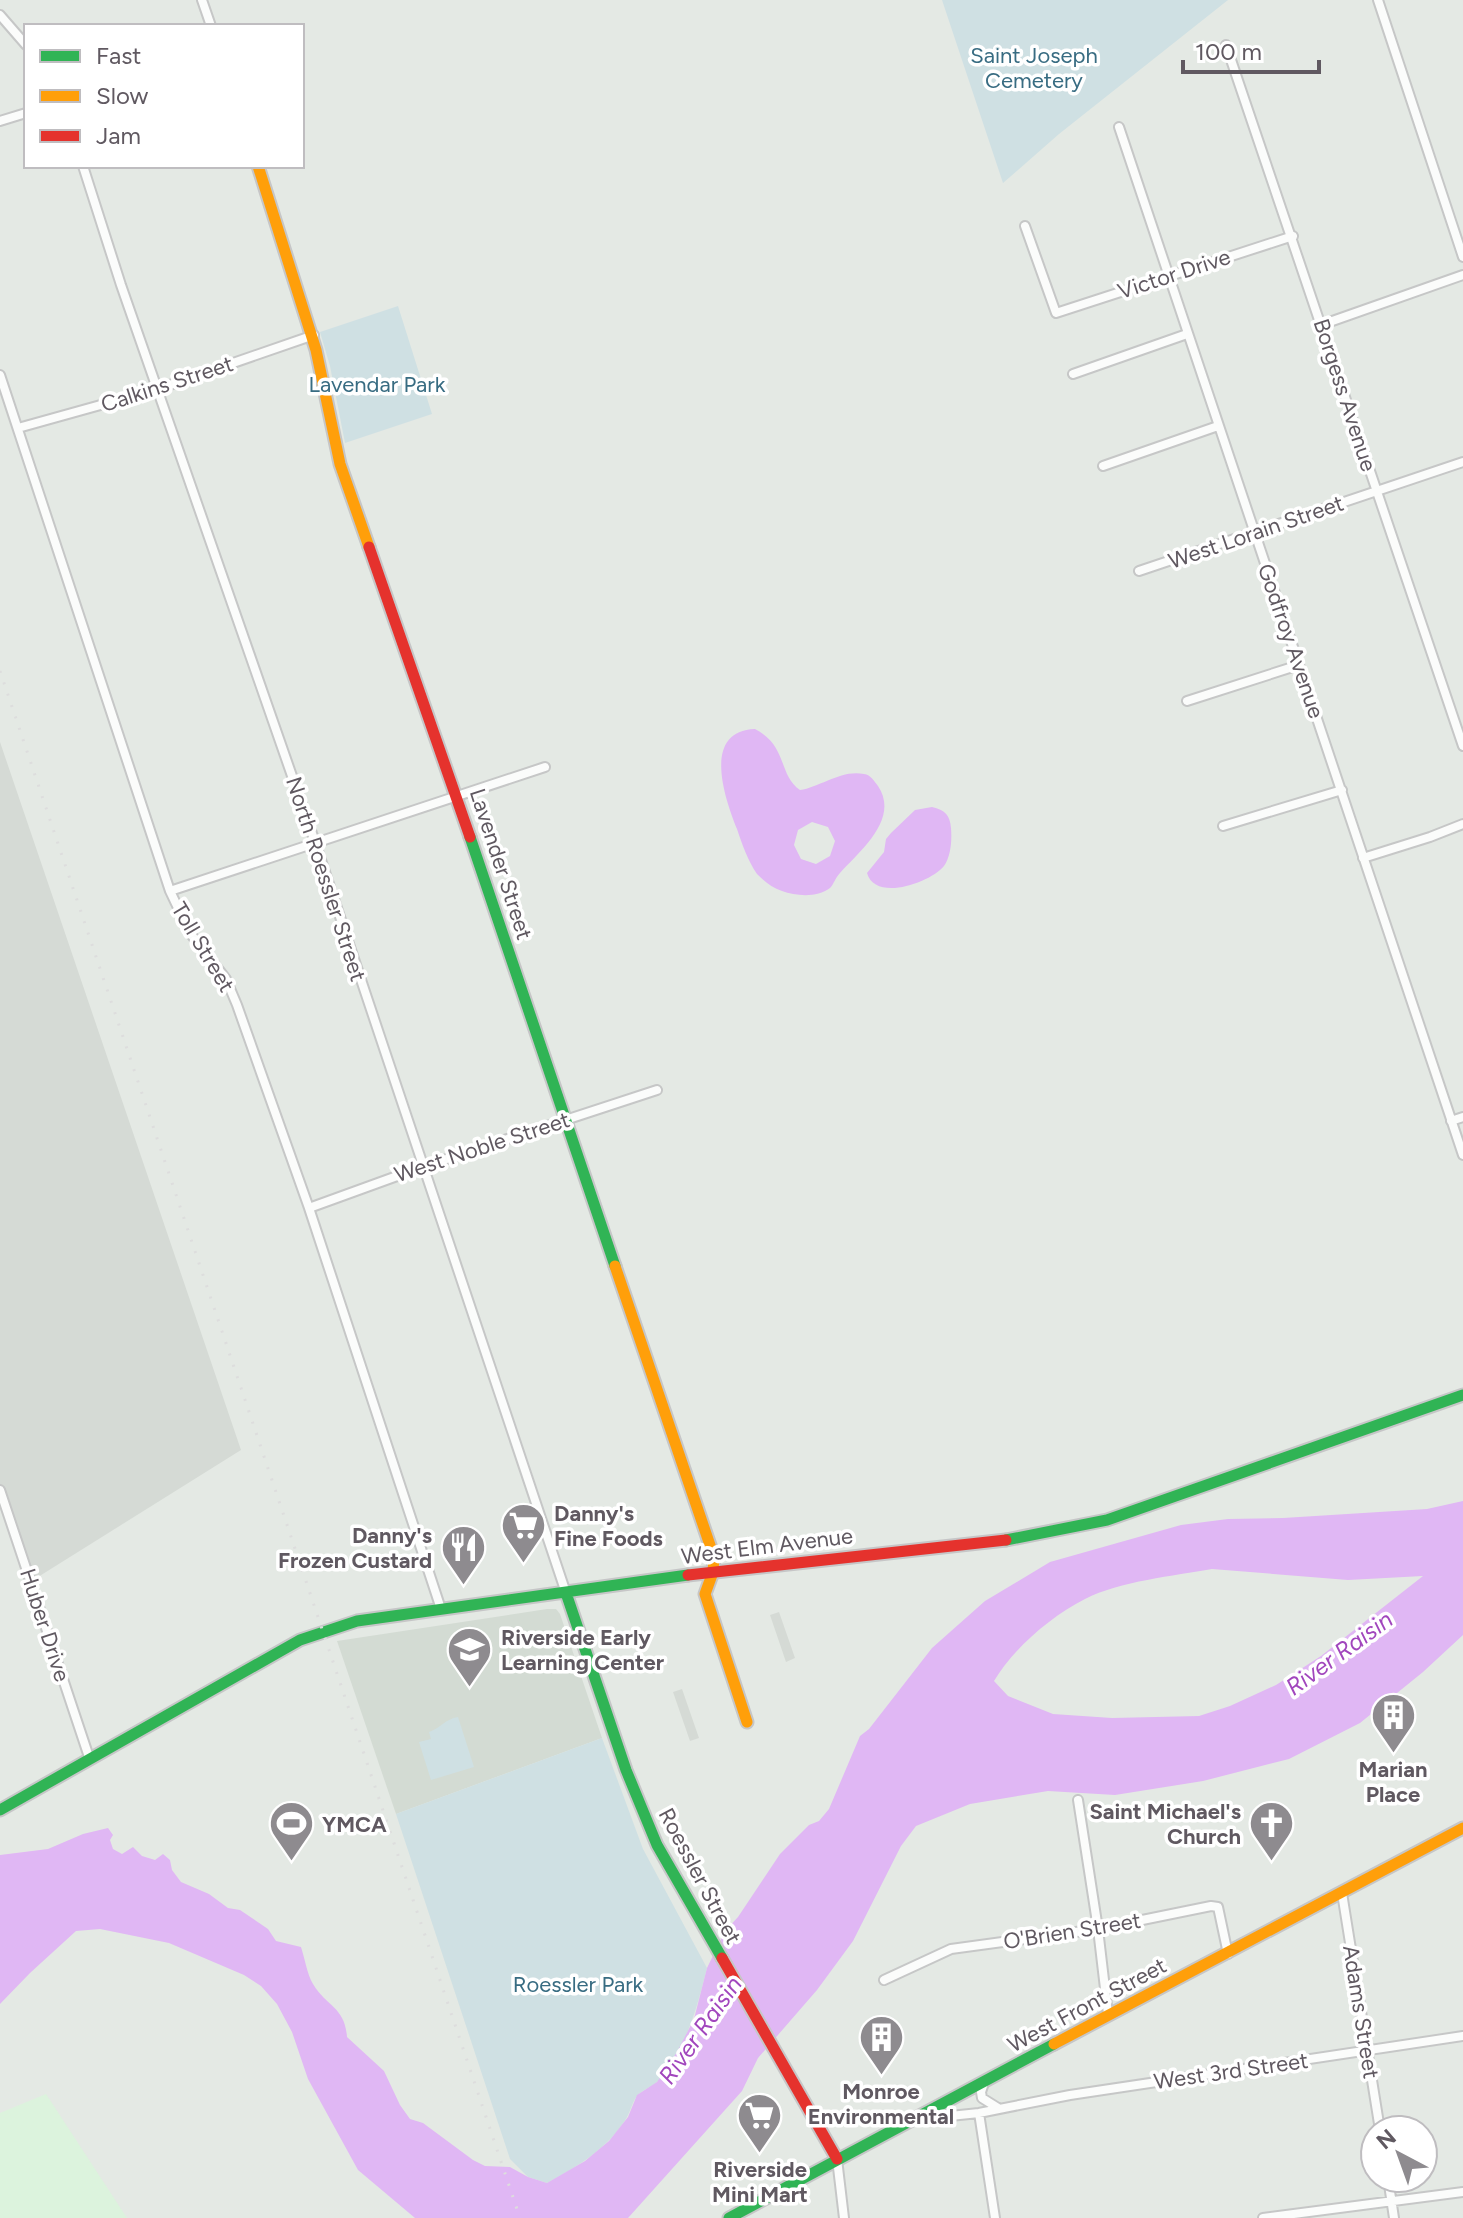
<svg xmlns="http://www.w3.org/2000/svg" width="1463" height="2218" font-family="Figtree,sans-serif">
	<style>
		.commercial { fill: #dcf3dd }
		.industrial { fill: #d5dad5 }
		.education { fill: #d3dbd3 }
		.green { fill: #cfe0e3 }
		.water { fill: #e0b7f4; fill-rule: evenodd }
		.lines { fill: none; stroke-linecap: round; stroke-linejoin: round }
		.street-casing { stroke: #c6c7c7; stroke-width: 12 }
		.fast-casing { stroke: #c6c6c7; stroke-width: 15 }
		.slow-casing { stroke: #c6c6c7; stroke-width: 15 }
		.jam-casing { stroke: #c6c6c7; stroke-width: 15 }
		.street { stroke: #fbfcfb; stroke-width: 8 }
		.fast { stroke: #30b455; stroke-width: 11 }
		.slow { stroke: #ff9f0a; stroke-width: 11 }
		.jam { stroke: #e5322d; stroke-width: 11 }
		.rail { stroke: #ddd; stroke-width: 3; stroke-dasharray: 2 10; stroke-linecap: butt }
		.labels { text-anchor: middle; dominant-baseline: central; stroke-width: 7; stroke-linejoin: round; paint-order: stroke }
		.park-label { font-size: 22px; fill: #386c82; stroke: #fff }
		.street-label { font-size: 22px; fill: #605961; stroke: #fff }
		.poi-label { font-size: 22px; font-weight: bold; fill: #605961; stroke: #fff; text-anchor: start }
		.water-label { font-size: 24px; font-style: italic; fill: #a146bd; stroke: #fff }
	</style>
	<rect width="100%" height="100%" fill="#e4e9e4"/>
	<path class="commercial" d="M46,2094l81,124h-127v-105z"/>
	<path class="industrial" d="M0,742l241,708 -211,132 -30,-92z
		M779,1612l16,46 -9,4 -16,-47z
		M682,1689l17,49 -9,3 -17,-49z"/>
	<path class="education" d="M547,1609h9l4,5 42,124 -206,76 -59,-173z"/>
	<path class="green" d="M942,0h286l-169,134 -56,49z
		M398,306l34,108 -87,29 -15,-77 -10,-34z
		M458,1717l16,50 -43,13 -12,-38 12,-3 -2,-7c12,-4 16,-13 29,-15z
		M602,1738l41,111 64,119c-10,40 -21,81 -49,113 -5,6 -15,8 -20,14 -5,5 -7,15 -11,22 -18,31 -50,50 -80,66l-19,-6 -18,-18 -114,-345z"/>
	<path class="water" d="M755,729c33,17 23,46 45,61 20,-3 42,-21 64,-16 7,1 10,7 14,12 22,33 -18,65 -38,87 -5,5 -6,11 -10,15 -13,10 -34,8 -48,3 -10,-3 -18,-10 -25,-17 -9,-13 -15,-30 -20,-45 -12,-30 -36,-98 18,-100zM812,822l16,5 7,14 -5,15 -14,8 -15,-5 -7,-14 4,-15z
		M932,807c13,3 18,8 19,21 1,12 0,28 -7,38 -14,17 -69,36 -77,7l17,-21 2,-13 5,-6 24,-23z
		M1463,1501v134l-40,37 -63,51 -71,36 -86,22 -88,14 -67,-4 -78,13 -54,22 -15,20 -48,95 -36,49 -59,68 -16,33 -114,127h-213l-57,-48 -50,-91 -16,-47 -15,-28 -16,-18 -17,-11 -75,-32 -69,-14 -24,2 -46,42 -30,31v-149l48,-6 35,-15 25,-6 5,7 -3,5 3,9 9,5 11,-7 9,9 13,4 8,-6 7,6 2,10 9,12 28,12 19,14 12,2 28,19 8,12 25,6c4,12 6,27 12,37 14,23 32,23 34,53l37,34 16,34 10,14 13,4 50,37 12,6 25,1 18,10 19,6 38,-22 24,-20 19,-24 9,-22 20,-13 20,-30 17,-33 13,-51 18,-37 13,-14 42,-63 29,-29 10,-4 10,-12 31,-73 9,-7 63,-81 53,-47 65,-39 131,-37 47,-6 55,-1 144,-9zM1212,1569l136,11 75,-4 -102,80 -45,29 -46,21 -31,10 -87,2 -59,-4 -45,-18 -14,-15c20,-33 56,-64 91,-82 35,-18 89,-23 127,-30z"/>
	<g class="lines">
		<defs>
			<path id="street" d="M202,0l9,26
				M1378,0l85,257
				M0,15l26,30
				M1226,45l237,701
				M0,121l26,-8
				M1119,127l344,1028
				M83,166l38,119 194,557 251,751
				M1025,226l31,87 237,-77
				M1321,325l142,-50
				M1073,374l114,-40
				M0,375l170,516 20,42 36,46 11,26 72,203 132,401
				M18,428l140,-39 156,-54
				M1103,466l115,-40
				M1139,571l324,-109
				M1187,701l112,-36
				M1223,826l119,-36
				M1363,858l67,-21 33,-13
				M170,891l375,-124
				M1451,1121l12,-4
				M309,1208l113,-41 235,-77
				M0,1490l90,270
				M1078,1800l20,129 10,85
				M1342,1893l38,237
				M884,1980l67,-31 147,-20 113,-23 7,1 10,47
				M984,2083l-3,9 1,6 16,10
				M979,2113l16,105
				M921,2119l58,-6 91,-18 393,-59
				M837,2159l7,59
				M1388,2178l6,40
				M1263,2218l200,-26"/>
			<path id="fast" d="M470,837l145,429
				M1006,1540l101,-20 356,-125
				M566,1593l60,177 31,75 65,113
				M0,1810l300,-170 57,-19 331,-46
				M729,2218l325,-174"/>
			<path id="slow" d="M258,166l58,184 24,114 29,83
				M615,1266l99,291 -1,15 -8,22 42,128
				M1054,2044l409,-216"/>
			<path id="jam" d="M369,547l101,290
				M688,1575l318,-35
				M722,1958l115,201"/>
		</defs>
		<use href="#street" class="street-casing"/>
		<use href="#fast" class="fast-casing"/>
		<use href="#slow" class="slow-casing"/>
		<use href="#jam" class="jam-casing"/>
		<use href="#street" class="street"/>
		<use href="#fast" class="fast"/>
		<use href="#slow" class="slow"/>
		<use href="#jam" class="jam"/>
		<path class="rail" d="M0,671l520,1547"/>
	</g>
	<defs>
		<symbol id="supermarket-pin" viewBox="-11 -11 22 30"><path d="M0 17L-7.5 6A9.5 9.5 0 1 1 7.5 6Z" fill="#8e8b8f" stroke="#fff"/><path d="M-6-5.5h2.5l.6 2H6L4.5 2H-2.5L-4.4-4H-6ZM-1.5 3.2a1.3 1.3 0 1 0 .1 0ZM3 3.2a1.3 1.3 0 1 0 .1 0Z" fill="#fff"/></symbol>
		<symbol id="restaurant-pin" viewBox="-11 -11 22 30"><path d="M0 17L-7.5 6A9.5 9.5 0 1 1 7.5 6Z" fill="#8e8b8f" stroke="#fff"/><path d="M-5-6h1v4h1v-4h1v4h1v-4h1v5L-1.5 .5V6h-2V.5L-5-1ZM5-6V6H3V1.5H1.5Q1.5-4 5-6Z" fill="#fff"/></symbol>
		<symbol id="school-pin" viewBox="-11 -11 22 30"><path d="M0 17L-7.5 6A9.5 9.5 0 1 1 7.5 6Z" fill="#8e8b8f" stroke="#fff"/><path d="M0-5L7-2L0 1L-7-2ZM-4 1L0 2.5L4 1V4Q0 6-4 4Z" fill="#fff"/></symbol>
		<symbol id="building-pin" viewBox="-11 -11 22 30"><path d="M0 17L-7.5 6A9.5 9.5 0 1 1 7.5 6Z" fill="#8e8b8f" stroke="#fff"/><path d="M-4-6H4V6H1V3H-1V6H-4ZM-2.5-4.3h1.7v1.8h-1.7ZM.8-4.3h1.7v1.8H.8ZM-2.5-1h1.7V.8h-1.7ZM.8-1h1.7V.8H.8Z" fill="#fff"/></symbol>
		<symbol id="stadium-pin" viewBox="-11 -11 22 30"><path d="M0 17L-7.5 6A9.5 9.5 0 1 1 7.5 6Z" fill="#8e8b8f" stroke="#fff"/><path d="M0-5a6.5 5 0 1 0 0 10a6.5 5 0 1 0 0-10ZM-3.5-1.8h7v3.6h-7Z" fill="#fff"/></symbol>
		<symbol id="church-pin" viewBox="-11 -11 22 30"><path d="M0 17L-7.5 6A9.5 9.5 0 1 1 7.5 6Z" fill="#8e8b8f" stroke="#fff"/><path d="M-1.2-6h2.4v3.5h3.3v2.4h-3.3V6h-2.4V-.1h-3.3v-2.4h3.3Z" fill="#fff"/></symbol>
	</defs>
	<g fill-rule="evenodd">
		<use href="#supermarket-pin" x="498" y="1500" width="51" height="69"/>
		<use href="#restaurant-pin" x="438" y="1522" width="51" height="69"/>
		<use href="#school-pin" x="444" y="1624" width="51" height="69"/>
		<use href="#building-pin" x="1368" y="1690" width="51" height="69"/>
		<use href="#stadium-pin" x="266" y="1798" width="51" height="69"/>
		<use href="#church-pin" x="1246" y="1798" width="51" height="69"/>
		<use href="#building-pin" x="856" y="2012" width="51" height="69"/>
		<use href="#supermarket-pin" x="734" y="2090" width="51" height="69"/>
	</g>
	<g class="labels">
		<g class="park-label">
			<text x="1034" y="55">Saint Joseph<tspan x="1034" dy="25">Cemetery</tspan></text>
			<text x="377" y="384">Lavendar Park</text>
			<text x="578" y="1984">Roessler Park</text>
		</g>
		<g class="street-label">
			<text transform="translate(1174 274) rotate(-18)">Victor Drive</text>
			<text transform="translate(167 384) rotate(-18)">Calkins Street</text>
			<text transform="translate(1345 395) rotate(72)">Borgess Avenue</text>
			<text transform="translate(1256 532) rotate(-19)">West Lorain Street</text>
			<text transform="translate(1291 641) rotate(71)">Godfroy Avenue</text>
			<text transform="translate(501 864) rotate(72)">Lavender Street</text>
			<text transform="translate(326 879) rotate(72)">North Roessler Street</text>
			<text transform="translate(203 947) rotate(59)">Toll Street</text>
			<text transform="translate(482 1147) rotate(-18)">West Noble Street</text>
			<text transform="translate(767 1546) rotate(-7)">West Elm Avenue</text>
			<text transform="translate(45 1625) rotate(72)">Huber Drive</text>
			<text transform="translate(700 1876) rotate(62)">Roessler Street</text>
			<text transform="translate(1072 1931) rotate(-9)">O'Brien Street</text>
			<text transform="translate(1087 2005) rotate(-28)">West Front Street</text>
			<text transform="translate(1361 2012) rotate(81)">Adams Street</text>
			<text transform="translate(1231 2071) rotate(-8)">West 3rd Street</text>
		</g>
		<g class="poi-label">
			<text x="554" y="1513">Danny's<tspan x="554" dy="25">Fine Foods</tspan></text>
			<text x="432" y="1535" text-anchor="end">Danny's<tspan x="432" dy="25">Frozen Custard</tspan></text>
			<text x="501" y="1637">Riverside Early<tspan x="501" dy="25">Learning Center</tspan></text>
			<text x="1393" y="1769" text-anchor="middle">Marian<tspan x="1393" dy="25">Place</tspan></text>
			<text x="1241" y="1811" text-anchor="end">Saint Michael's<tspan x="1241" dy="25">Church</tspan></text>
			<text x="322" y="1824">YMCA</text>
			<text x="881" y="2091" text-anchor="middle">Monroe<tspan x="881" dy="25">Environmental</tspan></text>
			<text x="760" y="2169" text-anchor="middle">Riverside<tspan x="760" dy="25">Mini Mart</tspan></text>
		</g>
		<g class="water-label">
			<text transform="translate(1339 1653) rotate(-36)">River Raisin</text>
			<text transform="translate(700 2030) rotate(-55)">River Raisin</text>
		</g>
	</g>
	<rect x="24" y="24" width="280" height="144" fill="#ffffff" stroke="#bfbdc0" stroke-width="2"/>
	<rect x="40" y="50" width="40" height="12" fill="#30b455" stroke="#bfbdc0" stroke-width="2"/>
	<text x="96" y="64" font-size="24" fill="#605961">Fast</text>
	<rect x="40" y="90" width="40" height="12" fill="#ff9f0a" stroke="#bfbdc0" stroke-width="2"/>
	<text x="96" y="104" font-size="24" fill="#605961">Slow</text>
	<rect x="40" y="130" width="40" height="12" fill="#e5322d" stroke="#bfbdc0" stroke-width="2"/>
	<text x="96" y="144" font-size="24" fill="#605961">Jam</text>
	<g transform="translate(1399 2154) rotate(319)"><circle r="38" fill="#ffffff" stroke="#bfbdc0" stroke-width="2"/>
	<path d="M0-6L14 30L0 20L-14 30Z" fill="#8e8b8f"/>
	<text y="-12" font-size="22" font-weight="bold" text-anchor="middle" fill="#605961">N</text>
	</g>
	<path d="M1183 60v12h136v-12" fill="none" stroke="#605961" stroke-width="4"/>
	<text x="1195" y="60" font-size="24" fill="#605961" stroke="#ffffff" stroke-width="6" paint-order="stroke">100 m</text>
</svg>
